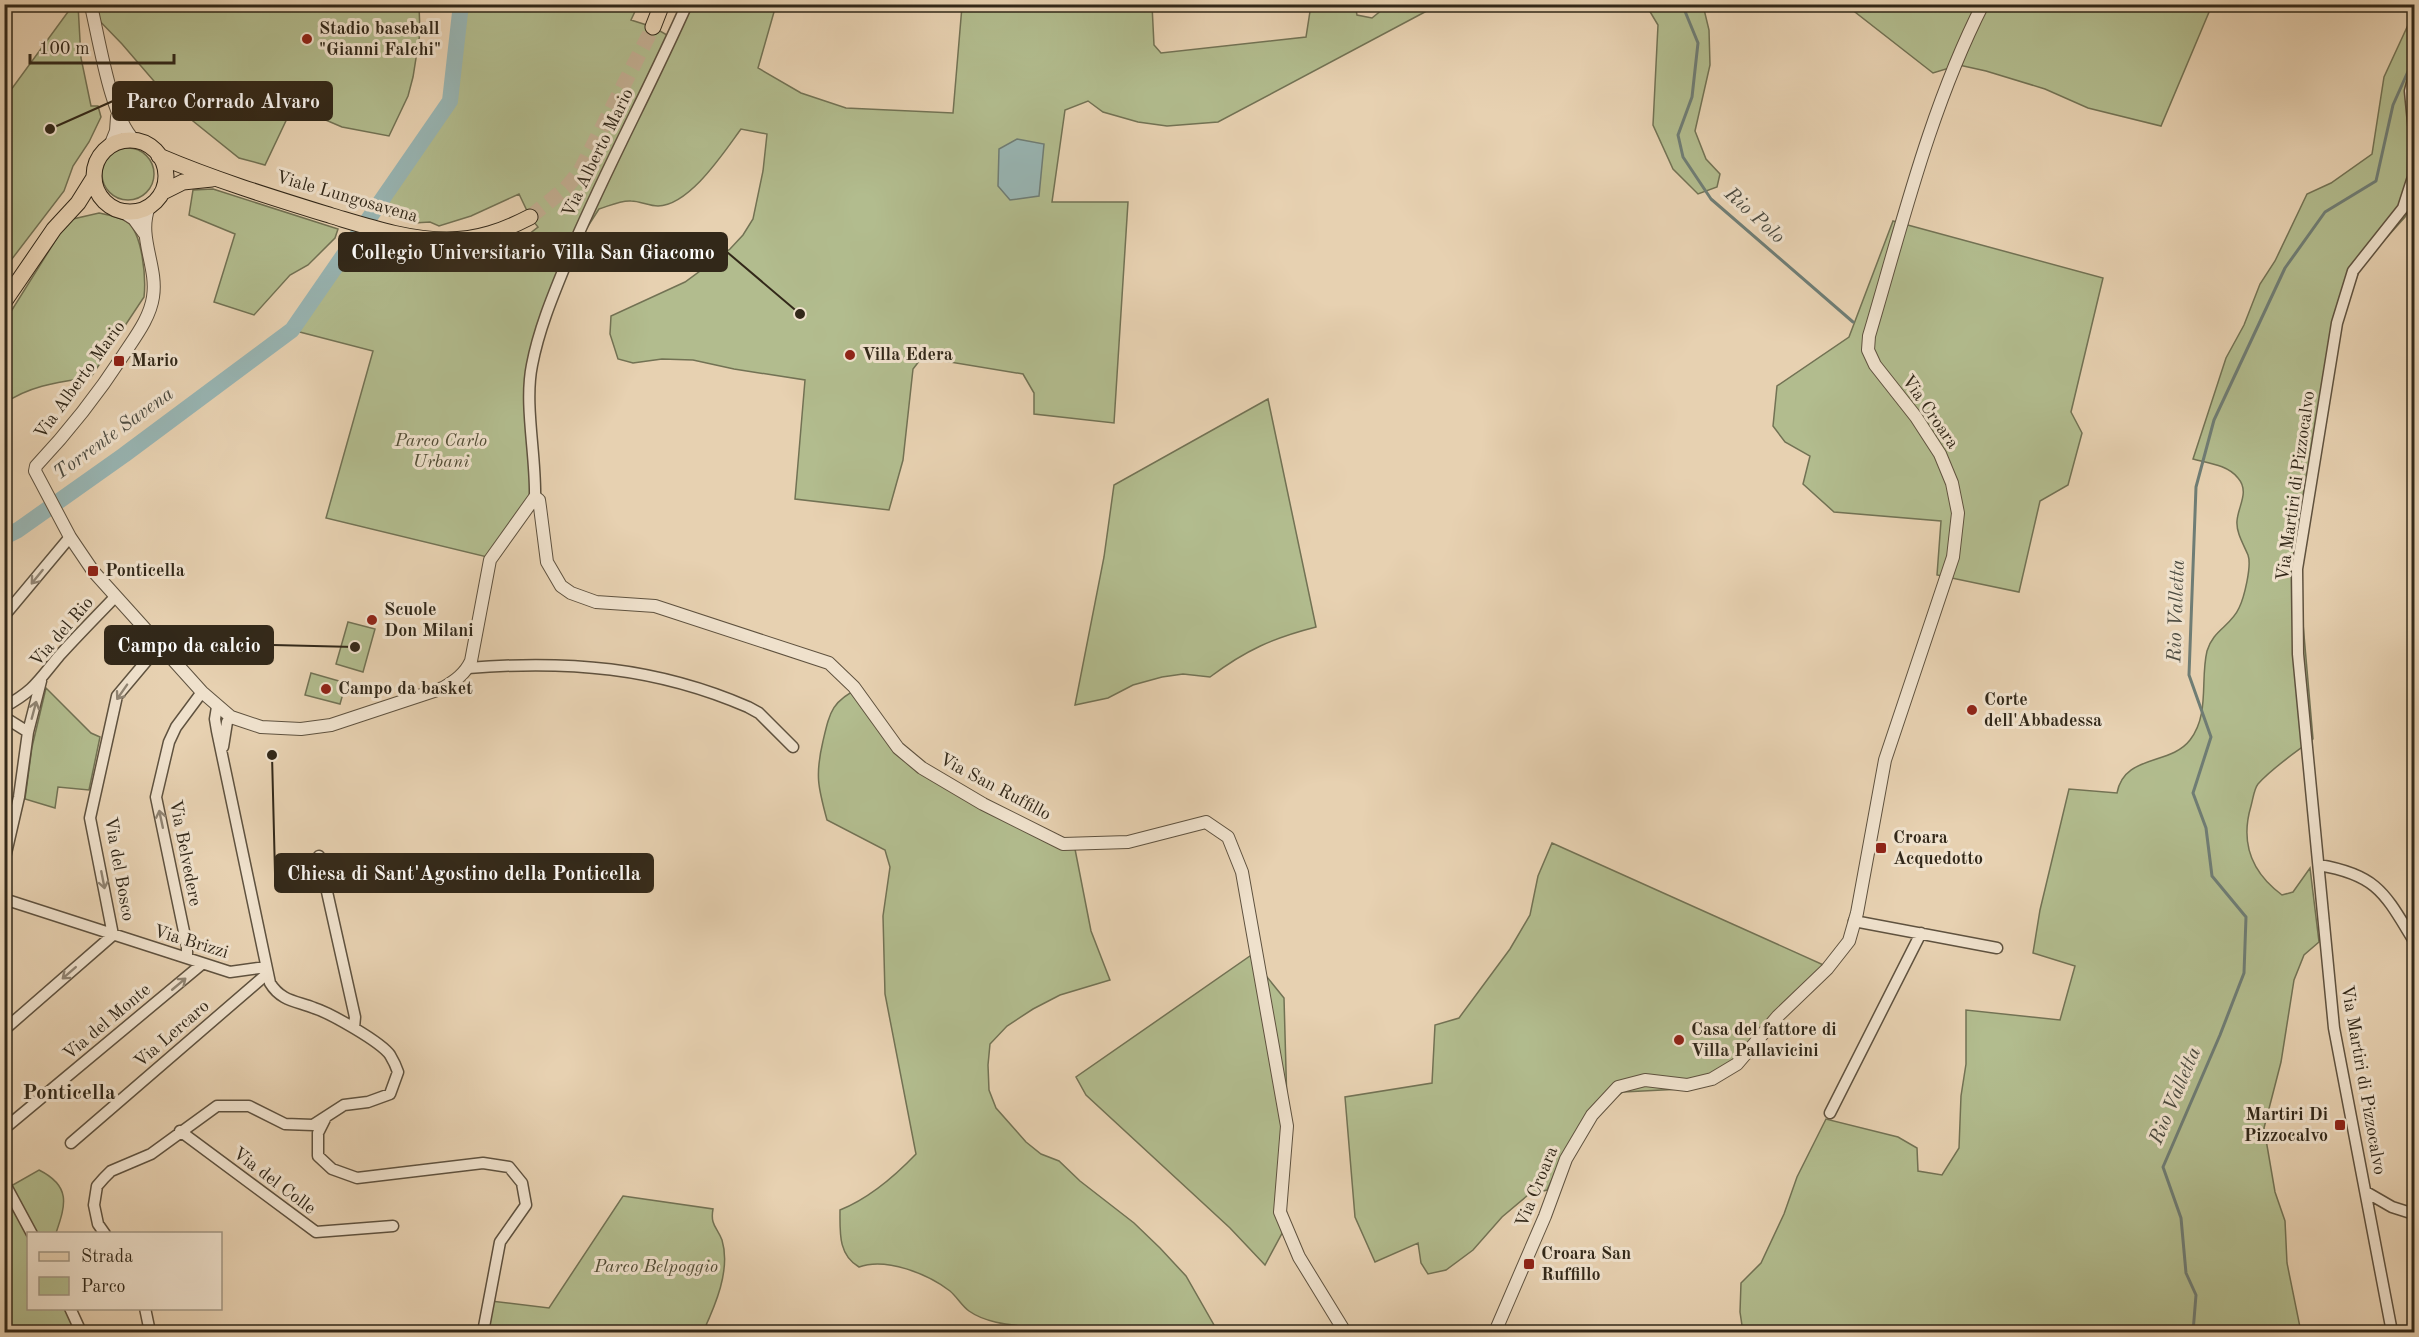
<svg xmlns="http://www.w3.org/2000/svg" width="2419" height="1337" font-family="'Old Standard TT',serif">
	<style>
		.green { fill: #b2bc8e; stroke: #727254; stroke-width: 1.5 }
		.water { fill: #98b5b3; stroke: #6f7d75; stroke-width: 1.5 }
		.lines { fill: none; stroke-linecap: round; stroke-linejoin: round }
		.stream { stroke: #6f7d75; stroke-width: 3 }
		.river { stroke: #98b5b3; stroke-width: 16 }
		.primary-tunnel { stroke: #c3af93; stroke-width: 15; stroke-dasharray: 15 8; stroke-linecap: butt }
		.minor-casing { stroke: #5f523f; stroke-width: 13 }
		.tertiary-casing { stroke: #5f523f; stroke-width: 14 }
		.primary-casing { stroke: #322819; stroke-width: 17 }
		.minor { stroke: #efe1cc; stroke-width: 10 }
		.tertiary { stroke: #efe1cc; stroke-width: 12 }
		.primary { stroke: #e7d1b1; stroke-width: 15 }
		.oneway { stroke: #908472 }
		.poi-dot { fill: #8f2418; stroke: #efe1cc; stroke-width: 2 }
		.labels { text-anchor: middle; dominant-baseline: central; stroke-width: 6; stroke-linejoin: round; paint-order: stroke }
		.poi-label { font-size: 18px; font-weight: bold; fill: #322819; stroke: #efe1cc; text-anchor: start }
		.street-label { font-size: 18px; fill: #322819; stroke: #efe1cc }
		.park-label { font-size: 18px; font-style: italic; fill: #524d36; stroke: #efe1cc }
		.water-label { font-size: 20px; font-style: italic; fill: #4c4b40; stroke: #efe1cc }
		.quarter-label { font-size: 21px; font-weight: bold; fill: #322819; stroke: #efe1cc }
		.leader { fill: none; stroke: #322819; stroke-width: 2 }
		.callout-dot { fill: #322819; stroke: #efe1cc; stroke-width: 2 }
		.callout { fill: #322819; stroke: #322819; stroke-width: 2 }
		.callout-label { font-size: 20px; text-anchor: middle; font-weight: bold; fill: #fff }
	</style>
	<rect width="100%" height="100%" fill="#e7d1b1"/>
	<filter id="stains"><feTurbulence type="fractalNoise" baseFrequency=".00333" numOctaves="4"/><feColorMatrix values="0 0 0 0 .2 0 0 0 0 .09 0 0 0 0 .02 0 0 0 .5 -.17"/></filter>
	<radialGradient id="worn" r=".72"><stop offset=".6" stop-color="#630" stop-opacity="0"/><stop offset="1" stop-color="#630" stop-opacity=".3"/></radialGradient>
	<path class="green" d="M93,4l326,1 1,28 -7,44 -5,19 -19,40 -47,-9 -49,-21 -28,59 -26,-7 -61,-49 -56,-65 -33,-34z
		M73,5h5l3,53 10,48h7l3,11 -12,25 -16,24 -9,25 -59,77v-170z
		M461,5h177l-7,15 22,7 19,11 15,-33h89l-18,63 43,25 45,15 107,5 9,-107 -5,-1h195l2,40 7,8 145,-16 5,-32h44l2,10 15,3 16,-13h50l-220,117 -51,4 -29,-4 -35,-10 -15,-11 -23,9 -13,92h76l-14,221 -80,-9v-21l-11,-19 -97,-16 -6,2 -7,9 -10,91 -14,50 -94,-11 10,-119 -71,-11 -41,-9 -31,-1 -29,4 -15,-4 -8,-25 1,-18 74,-34 45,-33 13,-14 10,-16 10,-48 4,-37 -26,-5c-17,23 -51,76 -83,77 -9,0 -18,-5 -27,-5 -10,-1 -22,5 -32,8l-27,42 -41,116 8,118 -52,72 -161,-39 47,-167 -81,-21 65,-93 42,15 58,1 37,-7 35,-12 9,-7 -8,-10 -11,-23 -48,22 -32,10 -9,-4 -16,1 -40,-12 76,-110z
		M1646,5h57l6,25 1,35 -15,66 11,28 14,15 -3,13 -19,7 -25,-25 -20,-44 5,-100z
		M1846,5h366l-51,121 -73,-18 -43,-19 -59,-18 -27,-6 -26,8z
		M2414,12v186l-9,19 -44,49 -20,53 -40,220 -1,50 13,150c-18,14 -40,28 -55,45 -4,5 -5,15 -7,22 -11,37 0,66 31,89l11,-3 17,-24 9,74 -15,13 -10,25 -13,82 -17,66 11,64 10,29 2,42 14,69h-558l-3,-20 1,-29 20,-20 23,-49 13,-37 29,-58 72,18 19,11 1,23 24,4 17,-27 2,-52 5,-32v-54l94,10 15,-54 -42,-13 7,-43 29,-121 48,4c7,-39 53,-27 73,-53 20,-26 10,-60 17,-89 6,-21 24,-25 32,-43 5,-10 13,-42 9,-53 -4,-10 -12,-22 -11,-34 1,-15 13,-29 1,-43 -10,-13 -30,-15 -45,-19l33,-101 18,-33 16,-41 15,-23 32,-67 24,-11 41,-29 12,-77z
		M102 174a26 26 0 1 1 52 0a26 26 0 1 1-52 0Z
		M213,189l125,40 -3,9 -27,27 -18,10 -36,40 -40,-13 21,-68 -46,-19 4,-25z
		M99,213c9,2 20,4 27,8 17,11 20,58 18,76l-53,80c-31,5 -60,8 -86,26v-82l57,-91 11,-11z
		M1893,221l210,57 -32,134 11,21 -14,52 -28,16 -21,91 -82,-17 4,-54 -107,-9 -31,-28 7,-28 -25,-14 -12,-16 4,-40 72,-49z
		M1268,399l48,228c-43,11 -70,23 -106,50l-27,-3 -21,3 -29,8 -25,13 -33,7 29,-148 10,-72z
		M348,622l27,7 -12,43 -27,-8z
		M311,673l35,10 -6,21 -35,-9z
		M861,687l51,73 163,89 16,82 19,49 -50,15 -27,14 -26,17 -17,18 -2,21 1,25 7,18 30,34 15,12 18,7 21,20 54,42 26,25 26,28 32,56h-167l-5,-3c-24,-4 -56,-3 -77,-18 -7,-5 -12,-14 -19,-20 -22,-17 -64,-34 -91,-24 -21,-12 -19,-35 -19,-57 30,-12 54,-33 76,-56l-31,-160 -2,-78 7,-49 -5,-17 -58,-30c-9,-33 -12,-45 -4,-79 7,-30 9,-40 38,-54z
		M46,688l45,45 9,4 -11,53 -31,-3 -3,21 -30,-9 7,-52z
		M1552,843l276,124 -96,95 -50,27 -59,3 -17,12 -44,54 -15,32 -19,5 -26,22 -29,33 -27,20 -18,4 -7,-11 -3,-20 -43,19 -20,-45 -10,-120 87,-14 3,-58 24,-7 51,-69 20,-34 8,-39z
		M1250,956l34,42 3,108 -1,98 1,20 -22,41 -35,-37 -144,-133 -10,-18z
		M39,1170c32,16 27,34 17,63l-28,1v74l43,1 12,23h-78l-1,-142z
		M623,1196l90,13c-3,16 4,18 9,31 9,30 -7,66 -19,92h-218l6,-31 58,7z"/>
	<path class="water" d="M1017,139l27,5 -5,52 -29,4 -12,-14 1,-37z"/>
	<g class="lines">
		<path class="stream" d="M1682,4l16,39 -6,54 -14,38 5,22 28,42 142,123
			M2193,1332l3,-37 -10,-22 -5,-55 -18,-51 57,-132 24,-62 2,-56 -34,-41 -6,-48 -13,-35 18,-56 -22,-62 7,-188 18,-67 71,-152 40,-56 51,-31 17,-76 21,-47"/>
		<path class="river" d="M4,537l14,-7 106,-75 168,-125 158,-229 11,-97"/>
		<path class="primary-tunnel" d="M530,217l36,-29 14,-17 73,-144"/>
		<defs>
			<path id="minor" d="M2414,75l-4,16 4,41
				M535,497c1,-42 -11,-93 -3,-132 8,-42 26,-81 42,-121 35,-81 77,-159 113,-240
				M4,616l66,-79
				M468,668c99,-8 188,-1 280,39l11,6 34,34
				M4,707c31,-17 34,-26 55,-51 18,-20 37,-39 56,-59
				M4,717l24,15
				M223,747l4,-25 4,-5
				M319,856l36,161 -1,11
				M4,862l15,-65 9,-65 13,-51
				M2319,865c59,10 66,29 95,76
				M4,899l226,73 36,-5
				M1854,921l143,27
				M187,958v-12l-31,-149 13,-55 7,-15 26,-35
				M4,1030l109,-95 -23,-117 27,-122 42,-50
				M1830,1113l91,-180
				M325,1119l-7,14v23l14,13 25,9 126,-15 26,4 13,16 4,22 -26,37 -17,90
				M4,1129l198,-165
				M180,1131l136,101 77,-6
				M71,1143l197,-170
				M4,1182l28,52
				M2366,1192l26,15 22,7
				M105,1234l-7,-10 -4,-19 3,-19 7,-8 7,-7 40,-17 66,-48h32l36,18 28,1 31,-20 24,-3 22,-8 8,-22c-2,-6 -5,-12 -8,-17 -9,-13 -60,-42 -76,-47 -18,-7 -33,-7 -44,-25l-53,-252 -2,-12 2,-12
				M70,1308l11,24
				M145,1308l5,24
				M2392,1332l-58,-304 -36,-374 -1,-85 40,-246 16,-52 50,-63 10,-31 1,-44"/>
			<path id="tertiary" d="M92,4l-1,2c8,33 20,112 43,134
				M110,146l6,-15 1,-14
				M149,207c-12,30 9,59 4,90 -3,21 -18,40 -29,57 -26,40 -55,77 -88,112l-1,5 35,66 23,34 109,121 29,25 30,10 40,2 30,-4 112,-37c12,-7 22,-14 28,-27l19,-101 45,-63 4,3 1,7 7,55 14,24 10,7 25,9 59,4 174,57 25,24 44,61 24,20 61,36 80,40 65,-2 78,-20 22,15 14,35 45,254 -7,86 19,45 46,75
				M123,212l11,7 10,14
				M1495,1332l50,-116 21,-57 26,-44 26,-28 27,-7 42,5 25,-6 25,-15 41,-48 49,-47 22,-28 8,-28 28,-153 68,-203 5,-44 -6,-30 -12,-29 -24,-37 -41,-52 -7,-15 1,-14c33,-111 61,-228 114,-332"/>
			<path id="primary" d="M653,27l9,-23
				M94 176a36 36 0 1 1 72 0a36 36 0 1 1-72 0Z
				M159,156c56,24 115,42 173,60 37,11 76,24 115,24 31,0 56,-9 83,-23
				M163,192l20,-10 29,-3
				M4,302l50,-73 24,-26 15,-24"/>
		</defs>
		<use href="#minor" class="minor-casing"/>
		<use href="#tertiary" class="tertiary-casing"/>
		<use href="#primary" class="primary-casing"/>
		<use href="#minor" class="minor"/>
		<use href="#tertiary" class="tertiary"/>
		<use href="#primary" class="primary"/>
	</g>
	<defs><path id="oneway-shaft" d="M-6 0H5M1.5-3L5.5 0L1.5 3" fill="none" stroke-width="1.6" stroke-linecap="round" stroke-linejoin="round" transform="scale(1.5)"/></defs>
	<g class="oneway">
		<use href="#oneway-shaft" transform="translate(37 577) rotate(129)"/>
		<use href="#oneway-shaft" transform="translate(122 692) rotate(125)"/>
		<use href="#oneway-shaft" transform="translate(34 710) rotate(-75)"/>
		<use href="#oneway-shaft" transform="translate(161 819) rotate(-102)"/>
		<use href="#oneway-shaft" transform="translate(103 880) rotate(79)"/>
		<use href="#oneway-shaft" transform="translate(69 973) rotate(139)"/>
		<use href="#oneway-shaft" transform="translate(179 984) rotate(-40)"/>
	</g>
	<g class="poi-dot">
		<circle cx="307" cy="39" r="6"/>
		<circle cx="850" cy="355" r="6"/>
		<rect x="113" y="355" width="12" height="12" rx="3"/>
		<rect x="87" y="565" width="12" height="12" rx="3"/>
		<circle cx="372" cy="620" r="6"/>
		<circle cx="326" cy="689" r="6"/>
		<circle cx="1972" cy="710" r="6"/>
		<rect x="1875" y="842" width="12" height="12" rx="3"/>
		<circle cx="1679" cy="1040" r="6"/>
		<rect x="2334" y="1119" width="12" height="12" rx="3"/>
		<rect x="1523" y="1258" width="12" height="12" rx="3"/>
	</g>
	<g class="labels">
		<g class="poi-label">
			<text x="319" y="29">Stadio baseball<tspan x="319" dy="21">"Gianni Falchi"</tspan></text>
			<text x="862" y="355">Villa Edera</text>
			<text x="131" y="361">Mario</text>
			<text x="105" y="571">Ponticella</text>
			<text x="384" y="610">Scuole<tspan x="384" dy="21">Don Milani</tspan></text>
			<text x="338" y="689">Campo da basket</text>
			<text x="1984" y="700">Corte<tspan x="1984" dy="21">dell'Abbadessa</tspan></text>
			<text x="1893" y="838">Croara<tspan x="1893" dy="21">Acquedotto</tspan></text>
			<text x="1691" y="1030">Casa del fattore di<tspan x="1691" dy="21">Villa Pallavicini</tspan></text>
			<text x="2328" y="1115" text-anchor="end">Martiri Di<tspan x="2328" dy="21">Pizzocalvo</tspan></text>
			<text x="1541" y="1254">Croara San<tspan x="1541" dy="21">Ruffillo</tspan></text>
		</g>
		<g class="street-label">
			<text transform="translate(598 153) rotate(-64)">Via Alberto Mario</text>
			<text transform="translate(347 197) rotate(16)">Viale Lungosavena</text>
			<text transform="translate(80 380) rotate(-54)">Via Alberto Mario</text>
			<text transform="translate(1930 412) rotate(55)">Via Croara</text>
			<text transform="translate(2296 486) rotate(-82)">Via Martiri di Pizzocalvo</text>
			<text transform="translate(62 632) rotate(-49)">Via del Rio</text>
			<text transform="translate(995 787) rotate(28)">Via San Ruffillo</text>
			<text transform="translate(185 853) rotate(79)">Via Belvedere</text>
			<text transform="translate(119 869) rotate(80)">Via del Bosco</text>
			<text transform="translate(191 942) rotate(17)">Via Brizzi</text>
			<text transform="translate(107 1022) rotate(-40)">Via del Monte</text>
			<text transform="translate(172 1034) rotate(-41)">Via Lercaro</text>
			<text transform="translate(2363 1080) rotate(80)">Via Martiri di Pizzocalvo</text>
			<text transform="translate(274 1181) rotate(37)">Via del Colle</text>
			<text transform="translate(1537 1187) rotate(-68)">Via Croara</text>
		</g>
		<g class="park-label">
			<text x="441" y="441">Parco Carlo<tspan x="441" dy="21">Urbani</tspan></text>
			<text x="656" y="1267">Parco Belpoggio</text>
		</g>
		<g class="water-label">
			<text transform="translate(1754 216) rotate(42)">Rio Polo</text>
			<text transform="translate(114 434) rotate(-36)">Torrente Savena</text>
			<text transform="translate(2177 611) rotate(-88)">Rio Valletta</text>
			<text transform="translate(2176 1096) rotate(-67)">Rio Valletta</text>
		</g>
		<g class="quarter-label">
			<text x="69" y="1093">Ponticella</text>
		</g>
	</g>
	<path class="leader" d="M50 129L113 101M800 314L727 252M355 647L273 645M272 755L275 873"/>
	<g class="callout-dot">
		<circle cx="50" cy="129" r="6"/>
		<circle cx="800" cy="314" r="6"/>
		<circle cx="355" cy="647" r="6"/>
		<circle cx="272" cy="755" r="6"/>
	</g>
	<g class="callout">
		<rect x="113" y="82" width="219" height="38" rx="6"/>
		<rect x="339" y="233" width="388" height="38" rx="6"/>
		<rect x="105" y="626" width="168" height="38" rx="6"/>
		<rect x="275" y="854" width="378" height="38" rx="6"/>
	</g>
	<g class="callout-label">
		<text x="223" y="108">Parco Corrado Alvaro</text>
		<text x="533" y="259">Collegio Universitario Villa San Giacomo</text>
		<text x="189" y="652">Campo da calcio</text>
		<text x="464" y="880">Chiesa di Sant'Agostino della Ponticella</text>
	</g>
	<rect width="2419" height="1337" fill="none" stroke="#e7d1b1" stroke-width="24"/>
	<rect x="6" y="6" width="2407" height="1325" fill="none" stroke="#322819" stroke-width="3"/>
	<rect x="12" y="12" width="2395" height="1313" fill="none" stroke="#322819" stroke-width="1.5"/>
	<rect x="27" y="1232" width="195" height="78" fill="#efe1cc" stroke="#a39784" stroke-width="1.5"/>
	<rect x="39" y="1252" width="30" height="9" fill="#e7d1b1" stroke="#a39784" stroke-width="1.5"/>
	<text x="81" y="1262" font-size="18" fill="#322819">Strada</text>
	<rect x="39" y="1277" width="30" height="18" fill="#b2bc8e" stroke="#a39784" stroke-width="1.5"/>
	<text x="81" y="1292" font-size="18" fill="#322819">Parco</text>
	<path d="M30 54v9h144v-9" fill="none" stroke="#322819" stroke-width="3"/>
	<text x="39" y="54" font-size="18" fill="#322819" stroke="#efe1cc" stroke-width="4.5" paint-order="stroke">100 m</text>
	<rect width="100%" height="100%" filter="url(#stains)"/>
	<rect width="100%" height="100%" fill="url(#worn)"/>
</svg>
